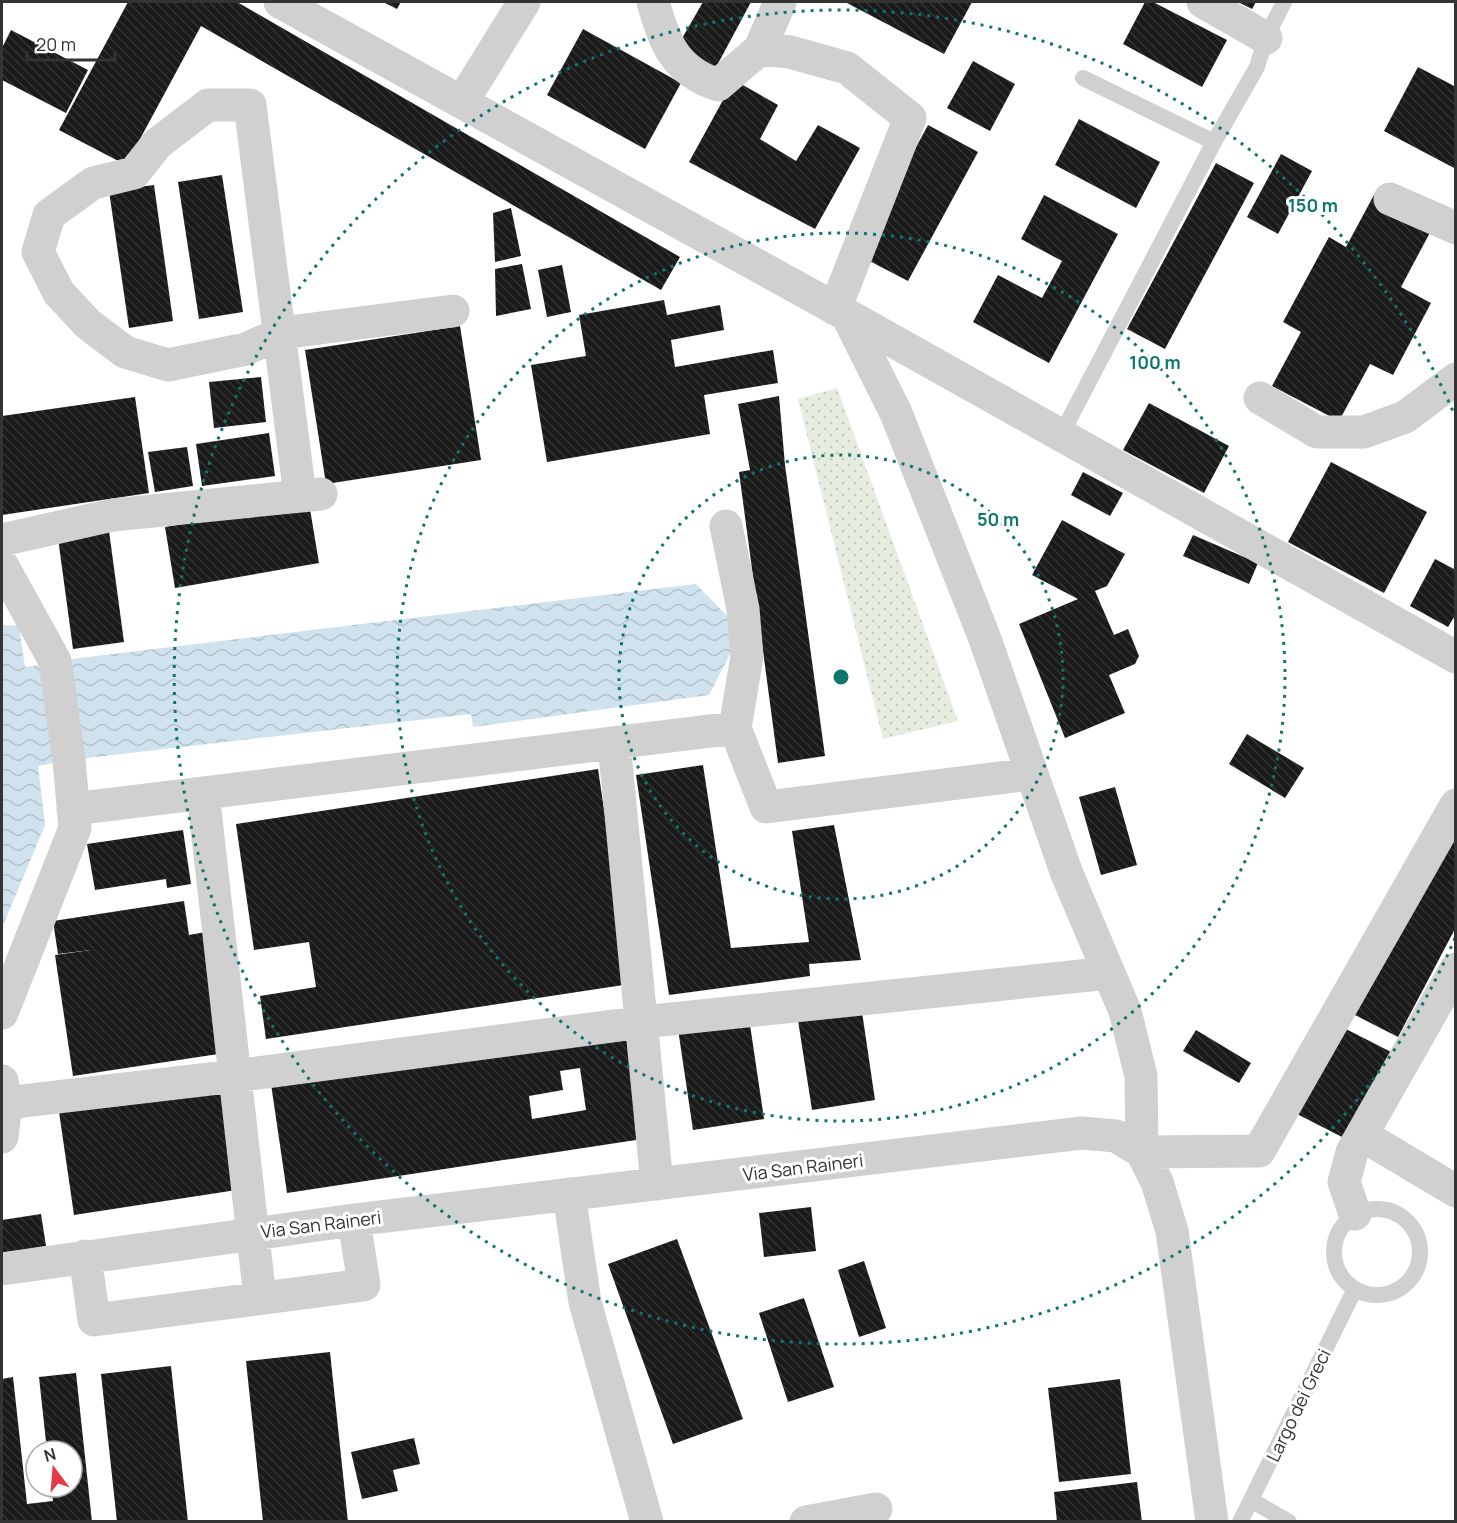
<svg xmlns="http://www.w3.org/2000/svg" width="1457" height="1523" font-family="Manrope,sans-serif">
	<style>
		.grass { fill: url(#grass-dots) }
		.water { fill: url(#water-waves) }
		.building { fill: url(#building-back-hatch); fill-rule: evenodd }
		.lines { fill: none; stroke-linecap: round; stroke-linejoin: round }
		.lane { stroke: #d0d0d0; stroke-width: 16 }
		.street { stroke: #d0d0d0; stroke-width: 33 }
		.ring { fill: none; stroke: #0f766e; stroke-width: 3; stroke-dasharray: 3 6 }
		.labels { text-anchor: middle; dominant-baseline: central; stroke-width: 6; stroke-linejoin: round; paint-order: stroke }
		.street-label { font-size: 18px; fill: #333; stroke: #fff }
		.centre { fill: #0f766e; stroke: #fff; stroke-width: 3 }
		.ring-label { font-size: 18px; text-anchor: middle; font-weight: bold; fill: #0f766e; stroke: #fff; stroke-width: 6; stroke-linejoin: round; paint-order: stroke }
	</style>
	<defs>
		<pattern id="grass-dots" width="8" height="8" patternUnits="userSpaceOnUse" patternTransform="scale(1.5)"><rect width="8" height="8" fill="#e6ecdf"/><path d="M2 2h.1M6 6h.1" fill="none" stroke="#c6cbc0" stroke-width="1.8" stroke-linecap="round"/></pattern>
		<pattern id="water-waves" width="16" height="10" patternUnits="userSpaceOnUse" patternTransform="scale(1.5)"><rect width="16" height="10" fill="#cfe2ee"/><path d="M0 5q4-4 8 0t8 0" fill="none" stroke="#b2c2cd"/></pattern>
		<pattern id="building-back-hatch" width="6" height="6" patternUnits="userSpaceOnUse" patternTransform="scale(1.5)"><rect width="6" height="6" fill="#1a1a1a"/><path d="M-1 5l2 2M0 0l6 6M5-1l2 2" fill="none" stroke="#333"/></pattern>
	</defs>
	<rect width="100%" height="100%" fill="#fff"/>
	<path class="grass" d="M837,388l121,333 -75,18 -85,-340z"/>
	<path class="water" d="M696,584l46,47 -33,64 -236,32 -2,-13 -402,46 -14,-99z
		M2,625l17,1 6,41 16,-2 14,98 -17,3 7,59 -43,103z"/>
	<path class="building" d="M128,2h109l443,255 -19,33 -460,-264 -75,139 -67,-35z
		M383,2h18l-4,7z
		M703,2h48l-38,71 -36,-26z
		M845,2h127l-28,52z
		M1145,2h8l74,38 -25,47 -79,-43z
		M1238,2h18l-4,7z
		M583,29l98,54 -36,66 -98,-54z
		M11,30l77,40 -22,43 -64,-33v-32z
		M973,61l42,23 -25,47 -43,-23z
		M1418,67l38,20v82l-72,-38z
		M734,80l44,25 -18,34 36,22 22,-36 42,23 -45,81 -126,-67z
		M1079,119l81,43 -24,46 -81,-43z
		M928,125l50,27 -70,129 -50,-26z
		M1281,154l31,17 -34,63 -31,-17z
		M1216,163l38,20 -89,166 -38,-20z
		M222,175l21,137 -44,7 -21,-137z
		M154,185l19,136 -44,7 -20,-137z
		M1375,193l59,32 -33,62 30,16 -38,72 -23,-11 -31,57 -67,-35 29,-54 -18,-10 46,-85 17,10z
		M1044,195l74,39 -69,129 -76,-41 25,-47 44,23 20,-37 -41,-22z
		M511,208l10,48 -26,6 -2,-49z
		M522,264l9,45 -35,7 -1,-47z
		M562,265l9,47 -24,5 -9,-47z
		M664,300l3,15 53,-10 4,25 -53,10 4,27 98,-17 5,33 -74,12 6,39 -163,28 -16,-97 55,-9 -7,-41z
		M460,326l21,134 -155,24 -21,-134z
		M261,377l5,45 -52,6 -5,-46z
		M779,396l6,69 40,291 -47,7 -39,-291 11,-2 -12,-66z
		M135,397l14,96 -147,22v-99z
		M1149,403l80,43 -25,47 -81,-43z
		M269,433l6,43 -73,10 -6,-42z
		M187,447l6,39 -38,6 -7,-40z
		M1331,462l96,50 -43,81 -96,-51z
		M1083,472l40,21 -13,23 -39,-21z
		M309,503l10,60 -144,25 -10,-61z
		M1062,520l63,34 -18,32 -12,5 19,44 14,-6 11,27 -4,8 -26,11 16,38 -60,25 -46,-114 59,-25 -46,-24z
		M109,531l15,111 -51,7 -15,-111z
		M1193,535l65,28 -9,21 -66,-28z
		M1435,559l21,11v44l-8,13 -38,-21z
		M1247,734l57,34 -19,30 -56,-34z
		M703,765l28,183 78,-6 -17,-111 42,-6 27,135 -52,4 1,12 -141,19 -33,-220z
		M598,769l32,215 -364,55 -6,-43 56,-9 -7,-45 -55,8 -18,-126z
		M1115,787l22,78 -36,10 -22,-78z
		M1456,818v109l-58,110 -45,-23z
		M183,830l8,54 -24,4 -1,-9 -71,11 -8,-46z
		M184,901l5,34 17,-3 19,121 -152,23 -18,-121 36,-5 -33,4 -5,-33z
		M861,1005l14,95 -63,10 -15,-96z
		M749,1018l15,101 -71,11 -15,-101z
		M1342,1027l51,26 -45,87 -51,-26z
		M632,1029l17,109 -362,55 -16,-109zM580,1068l6,42 -54,9 -3,-23 34,-6 -3,-19z
		M1196,1030l55,33 -12,20 -56,-32z
		M227,1080l16,109 -169,26 -16,-110z
		M811,1207l5,44 -52,6 -5,-44z
		M41,1214l5,32 -44,7v-33z
		M677,1239l66,180 -70,25 -65,-180z
		M864,1261l22,67 -27,9 -21,-67z
		M804,1298l30,89 -46,15 -29,-89z
		M330,1352l18,170h-85l-17,-161z
		M171,1366l17,156h-71l-16,-148z
		M76,1373l16,149h-90v-143l11,-2 14,127 26,-3 -2,-14h21v-36h-25l-8,-74z
		M1120,1379l11,95 -72,8 -11,-94z
		M414,1438l6,26 -27,6 5,21 -36,8 -11,-47z
		M1137,1482l5,40h-85l-3,-30z"/>
	<g class="lines">
		<path class="lane" d="M1083,78l131,64
			M1061,435l153,-293 43,-75 9,-29 18,-36
			M1334 1252a43 43 0 1 1 86 0a43 43 0 1 1-86 0Z
			M1251,1500l38,22
			M1240,1522l115,-233"/>
		<path class="street" d="M280,2l567,313 49,98 89,226 82,235 58,137 16,65 1,76
			M653,2c12,41 21,68 65,83l42,-36
			M780,2l-20,47 30,3 57,16 63,50 -75,191
			M1203,2l63,36
			M462,102l62,-100
			M1390,199l66,29
			M847,315l609,342
			M1260,398l57,34h47l41,-15 51,-38
			M300,496l-50,-391h-42l-51,39 -23,29 -41,10 -44,32 -11,37 21,41 29,31 37,28 43,13 78,-16 35,-16 172,-22
			M2,540l111,-25 208,-21
			M2,565l53,96 14,99 6,68 -73,185
			M735,728l31,79 266,-33
			M614,743l43,441
			M203,793l57,505
			M73,809l662,-81 12,-72 -4,-47 -17,-83
			M2,1081l4,22 -4,34
			M6,1103l229,-27 408,-54 466,-49
			M1362,1135l94,56
			M1142,1152l117,-1 197,-346
			M569,1194l16,108 62,220
			M1355,1214l-11,-32 8,-30 104,-183
			M85,1256l9,64 270,-35 -10,-65
			M2,1269l352,-49 728,-87 34,3 26,16 15,30 15,49 40,291
			M806,1522l70,-13"/>
	</g>
	<g class="ring">
		<circle cx="841" cy="677" r="222"/>
		<circle cx="841" cy="677" r="444"/>
		<path d="M1455 938A667 667 0 1 1 1455 416"/>
	</g>
	<g class="labels">
		<g class="street-label">
			<text transform="translate(803 1167) rotate(-7)">Via San Raineri</text>
			<text transform="translate(321 1224) rotate(-7)">Via San Raineri</text>
			<text transform="translate(1298 1405) rotate(-64)">Largo dei Greci</text>
		</g>
	</g>
	<circle cx="841" cy="677" r="9" class="centre"/>
	<g class="ring-label">
		<text x="1313" y="212">150 m</text>
		<text x="1155" y="369">100 m</text>
		<text x="998" y="526">50 m</text>
	</g>
	<rect width="1457" height="1523" fill="none" stroke="#333333" stroke-width="6"/>
	<g transform="translate(54 1469) rotate(344)"><circle r="28" fill="#ffffff" stroke="#adadad" stroke-width="1.5"/>
	<path d="M0-4.5L10 22L0 15L-10 22Z" fill="#e63946"/>
	<text y="-9" font-size="16" font-weight="bold" text-anchor="middle" fill="#333333">N</text>
	</g>
	<path d="M27 51v9h88v-9" fill="none" stroke="#333333" stroke-width="3"/>
	<text x="36" y="51" font-size="18" fill="#333333" stroke="#ffffff" stroke-width="4.5" paint-order="stroke">20 m</text>
</svg>
